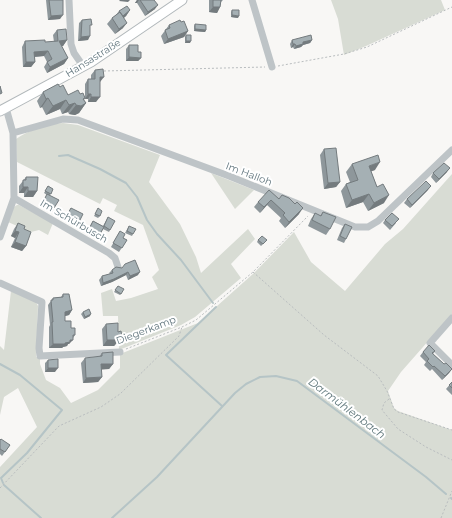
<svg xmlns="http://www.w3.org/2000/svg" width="452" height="518" font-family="Montserrat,sans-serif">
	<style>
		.green { fill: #d8dcd4 }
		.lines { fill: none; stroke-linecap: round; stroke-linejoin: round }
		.stream { stroke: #b5c4c6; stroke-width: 2 }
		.major-casing { stroke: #b2b8bb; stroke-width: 11 }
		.path { stroke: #b9bdbf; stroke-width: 1; stroke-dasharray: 2 2; stroke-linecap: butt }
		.minor { stroke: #bec4c7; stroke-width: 7 }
		.major { stroke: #fff; stroke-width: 9 }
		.wall { fill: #8e979b }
		.shaded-wall { fill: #747b7e }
		.building { fill: #a5b0b4; stroke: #747b7e }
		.labels { text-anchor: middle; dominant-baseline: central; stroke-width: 4; stroke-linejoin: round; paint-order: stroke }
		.street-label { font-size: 10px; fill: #63777f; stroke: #fff }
		.water-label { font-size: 11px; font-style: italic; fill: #5e767a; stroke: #fff }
	</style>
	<rect width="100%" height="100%" fill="#f8f7f5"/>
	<path class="green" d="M331,0h110l4,10 -79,36 -22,9 -6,-36z
		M63,123l15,2 82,30 -11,27 31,42 16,33 5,16 47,-44 7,10 -24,25 10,14 -46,39 -14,8 -62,25 -1,-34h-15l-2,-23 11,-4 4,12 15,-3 27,-9 -6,-12 7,-7 -16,-45 -29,-14 3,-6 -14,-7 -3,6 -83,-42 -1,-23c13,-9 31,-15 47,-16z
		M211,173l43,17 -19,19z
		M452,174v140l-51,58 -13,19 6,17 4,3 54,19v88h-452v-51l37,-40 -19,-39 -14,9 -4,18v-69l4,4 7,-59 25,11 2,4 -2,51 4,1v6l6,16 14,8 11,15 27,-13 22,-22v-14l78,-31 56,-50 40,-41 17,30 34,29 40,-47 18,-15z
		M17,205h2l34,18 -5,12 -9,-5 -8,2 -23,-10 6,-15z"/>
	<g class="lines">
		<path class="stream" d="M59,156l9,-1 32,14 26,14 11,14 10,23 10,14 24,26 32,43
			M216,307l-50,48 56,51
			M0,364l20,11 42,35 -35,43 -26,25 2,5
			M4,485l37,33
			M451,498l1,1
			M112,518l45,-41 78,-84 11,-9 14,-7 16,-1 21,5 129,96 20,17"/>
		<defs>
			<path id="major" d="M0,111l91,-49 91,-62"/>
		</defs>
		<use href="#major" class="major-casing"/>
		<path class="path" d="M278,66l66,-12 23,-7 85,-40
			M104,71l161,-4
			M253,272l71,63 54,41 9,15 7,18 4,3 54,18
			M126,349l56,-22 14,-7 57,-48 55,-56
			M389,399l-5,4 -2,7 16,19 28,18 26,13
			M0,488l59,-62 42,-19 19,-13 59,-58 3,-9
			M441,518l11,-27"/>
		<path class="minor" d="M69,0l2,44 3,9 9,13
			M252,0l20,67
			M13,133l50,-14 15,1 151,56 126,51h13l10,-6 74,-71
			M14,198l95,55 6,5 3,9
			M0,237l14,-39 -1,-65 -7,-25
			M0,283l42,19 -3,46 1,8 80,-4
			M452,318l-22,25 22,22"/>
		<use href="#major" class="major"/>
	</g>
	<path class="wall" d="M46,0h17l-3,19 -12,1z
		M137,0h17l1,9 -10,7 -8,-13h-2z
		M209,0h14l-2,2 -1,5 -3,6 -8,-1z
		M130,10l-4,6 -2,2 -1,10 -8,6 -8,-10 5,-6 4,-3 3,-4z
		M232,10l6,8 -7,-1v-5z
		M82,20l8,7 -2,13 -10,1 1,-18z
		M181,22l7,9 -4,6 -20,7 -3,-8 8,-11z
		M195,24l11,6 -1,2 -11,-1v-5z
		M57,30l10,10 -4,6h-2l7,12 -4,6 -17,9 -3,-6 3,-5 -3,-6 -9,1v5l-4,5h-8l-1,-20 3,-6 20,1h9l-1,-7z
		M186,35l4,8h-5v-6z
		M292,40h20l-2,3 -7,2 -2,2 -7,2 -1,-2 -2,1 -1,-4z
		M129,45l9,7 3,6 -3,3h-12v-12z
		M95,70l5,12 -4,20h-8v-3h-3v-1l-1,2 2,3 -7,10 -4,2 -6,-1 -1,-2 -6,2 -2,-5 -14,6 -4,-8 -2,1 -3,-7 6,-9 17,-5 8,8 12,-1 5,3v-13l3,-5h3v-4z
		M324,149l16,33 -4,5 -12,2 -4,-34z
		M352,164l23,6 -4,1 6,16 7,16 -16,8 -5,-9 -17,6 -5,-17 5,-7 4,-2 -4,-10z
		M447,172l-11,11 -5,-6 2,-4z
		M26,177l11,14 -4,6h-9v-4h-5v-7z
		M48,186l5,3 -3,6 4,13 -2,4 -12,-6 7,-11 -3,-2z
		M428,190l-18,18 -6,-5 3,-4z
		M279,199l20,15 -14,14 -6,-7 2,-3 -14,-13 -7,8 -6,-6 4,-5z
		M71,208l8,14 -3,4 -12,-7z
		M97,210l3,6 -2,2 -4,-2z
		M323,212l7,17 -4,6 -18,-9 3,-7 4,-6 5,3z
		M108,217l2,13 -1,2 -6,-3 -6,9 -11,-5 7,-12 10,5z
		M385,220l11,3 -6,7 -7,-7z
		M18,223l6,6 2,17 -4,5 -11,-4 4,-9 -4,-2 3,-7z
		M345,224l1,15 -2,4 -7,-3 5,-12z
		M129,226l4,8 -1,2 -7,-3z
		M120,231l3,7 4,2 -8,12 -8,-5z
		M258,240h9l-6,6 -4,-4z
		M116,267l22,8 -10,5 -2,-5 -14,7 -11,4 -2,-6 3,-4 8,-2 -1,-1 3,-3z
		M118,286l3,8 -1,1 -6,-3z
		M63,294l9,16 -3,5 -4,1v5l6,7 4,7 -6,9h-1l-1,2 -4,1 -1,1h-13v-21l1,-2 -2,-20 5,-7 8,-1z
		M83,312l7,4 -6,3 -3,-5z
		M106,324l12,8 4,5 -8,9h-11l-1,-17z
		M435,351l-2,3 11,10 8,5 -3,4 -7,7 -10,-11 -2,2 -6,-6 2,-3 -6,-6 3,-4z
		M102,353l11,11 -4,5h-8l1,8 -4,5 -15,1 -2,-20 4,-5 14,-1z
		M48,360l7,12h-10v-9z
		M452,382v13l-6,-6z
		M0,440l10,5 -8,11 -2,-2z"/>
	<path class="shaded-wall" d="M120,0h10l-2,2 -9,-1z
		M137,0h2l-2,3h-2z
		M158,5l-3,4 -10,7 3,-4z
		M213,7h7l-3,6 -8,-1z
		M130,10l-4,6 -8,6 5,-6z
		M63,15l-3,4 -12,1 3,-4z
		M232,15l7,1 -1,2 -7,-1z
		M127,23l-4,5 -8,6 4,-5z
		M195,29l11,1 -1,2 -11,-1z
		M188,31l-4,6 -20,7 4,-5z
		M90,36l-2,4 -10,1 3,-4z
		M67,40l-4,6 -7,1 3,-6z
		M312,40l-2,3 -7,2 -2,2 -7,2 2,-3 7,-4z
		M186,41h5l-1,2h-5z
		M293,44h2l-2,3 -2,1z
		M48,51l-4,5 -13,1 3,-5z
		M129,57l12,1 -3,3h-12z
		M68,58l-4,6 -17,9 3,-6z
		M26,62h9l-4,5h-8z
		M100,77h4l-4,5z
		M88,94h3l-3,5h-3z
		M91,97h9l-4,5h-8z
		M48,98l-6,9 -2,1 6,-9z
		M85,98l-5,8 6,-3 -7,10 -4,2 -6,-1 7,-9z
		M66,100l-6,9 -14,6 7,-9z
		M75,103l-7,9 -6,2 7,-9z
		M380,162l-5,8 -11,4 5,-8z
		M450,168l-3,4 -11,11 3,-4z
		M340,182l-4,5 -12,2 4,-6z
		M431,186l-3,4 -18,18 2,-3z
		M23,187h5l-4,6h-5z
		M28,191h9l-4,6h-9z
		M369,194l-6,8 -17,6 6,-8z
		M389,195l-5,8 -16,8 6,-8z
		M271,200l-4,5 -7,8 4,-6z
		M303,208l-4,6 -14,14 4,-6z
		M15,231l4,1 -4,6 -4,-2z
		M15,242l11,4 -4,5 -11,-4z
		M128,272l-2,3 -14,7 -11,4 2,-3z
		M140,272l-2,3 -10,5 2,-4z
		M72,310l-3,5 -8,2 4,-5z
		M91,314l-1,2 -6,3 1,-2z
		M118,337h4l-8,9h-11l4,-6z
		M70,340h3l-4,4h-1l-1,2 -4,1 -1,1h-13l4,-4 12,-1z
		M101,364h12l-4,5 -12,1z
		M48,368h10l-3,4h-10z
		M452,369l-3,4 -7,7 3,-4z
		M102,377l-4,5 -15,1 3,-5z"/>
	<path class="building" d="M49,0h14v15l-12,1z
		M140,0h14l4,5 -10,7z
		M213,0h8l-1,7h-7z
		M127,6l3,4 -7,6 -4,-5z
		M232,10h7v6l-7,-1z
		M120,12l7,11 -8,6 -7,-11z
		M91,19l1,6h-2v11l-9,1 1,-17z
		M180,20l1,2 3,-1 4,10 -20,8 -3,-9 5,-2 -1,-3z
		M195,24l11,1v5l-11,-1z
		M66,29l1,11 -8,1 9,17 -18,9 -3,-5 5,-3 -4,-8 -14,1 1,10h-9l-1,-21 20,-1v2l13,-1 -1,-11z
		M186,35h5v6h-5z
		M311,35l1,5 -9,2v2l-7,2 -1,-2h-2l-1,-4z
		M129,45h9v7h3v6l-12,-1z
		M103,69l1,8h-4v20h-9v-3h-3v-15h7v-9z
		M58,84l2,3 3,-2 5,10 10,-5 2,4 3,-1 2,5 -2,1 3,4 -5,3 -5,-1 -1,-2 -6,2 -3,-5 -13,6 -5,-8 -2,1 -3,-7z
		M0,86l2,7 -2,1z
		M336,148l4,34 -12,1 -4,-34z
		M378,155l2,7 -11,4 8,21 6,-3 6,11 -15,8 -5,-9 -17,6 -6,-16 12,-4 -6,-16z
		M444,163l6,5 -11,11 -6,-6z
		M26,177h12l-1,14h-9v-4h-5v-7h3z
		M426,181l5,5 -19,19 -5,-6z
		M48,186l5,3 -2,5 -6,-3z
		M269,190l10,9 3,-4 7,3 6,6 2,-2 6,6 -14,14 -6,-7 2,-2 -14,-13 -7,7 -6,-5z
		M47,194l12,6 -5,8 -11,-6z
		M71,208l12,6 -4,8 -12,-7z
		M98,208l4,3 -2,5 -5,-2z
		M323,212l13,5 -6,12 -18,-9 3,-7 6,3z
		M392,213l7,6 -7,7 -7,-6z
		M108,217l7,4 -5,9 -6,-4z
		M93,221l11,6 -4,7 -11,-5z
		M18,223l7,3 -1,3 7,3 -5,14 -11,-4 4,-10 -4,-1z
		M345,224l7,3 -6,12 -6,-3z
		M129,226l7,3 -3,5 -6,-3z
		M120,231l5,3 -2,4 4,2 -5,8 -9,-5z
		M262,236l5,4 -4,4 -5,-4z
		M135,260l5,12 -10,4 -2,-4 -14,7 -11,4 -1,-7 11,-3 -1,-3 4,-3 6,1 3,-4z
		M118,286l6,3 -3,5 -6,-4z
		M63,294h6l3,16 -7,2v9h6v7h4v7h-2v5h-3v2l-5,1v1h-12l-1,-22h1l-2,-22h2v-2l10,-1z
		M89,309l2,5 -6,3 -2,-5z
		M118,323v9l3,-1 1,6h-4l1,3h-12l-1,-16z
		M429,345l6,6 -3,2 12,11 2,-1 6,6 -7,7 -11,-10 -1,1 -6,-6 2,-2 -6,-7z
		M113,352v12h-12l1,13 -16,1 -1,-20 17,-2v-3z
		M58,359v9h-10v-8z
		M452,382v6l-3,-3z
		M1,439l9,6 -5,7 -5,-3v-9z"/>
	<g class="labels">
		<g class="street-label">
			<text transform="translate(93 58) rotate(-32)">Hansastraße</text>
			<text transform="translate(249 174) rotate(21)">Im Halloh</text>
			<text transform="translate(74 221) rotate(30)">Im Schürbusch</text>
			<text transform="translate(146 330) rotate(-21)">Diegerkamp</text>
		</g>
		<g class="water-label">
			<text transform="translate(347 408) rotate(37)">Darmühlenbach</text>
		</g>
	</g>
</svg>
